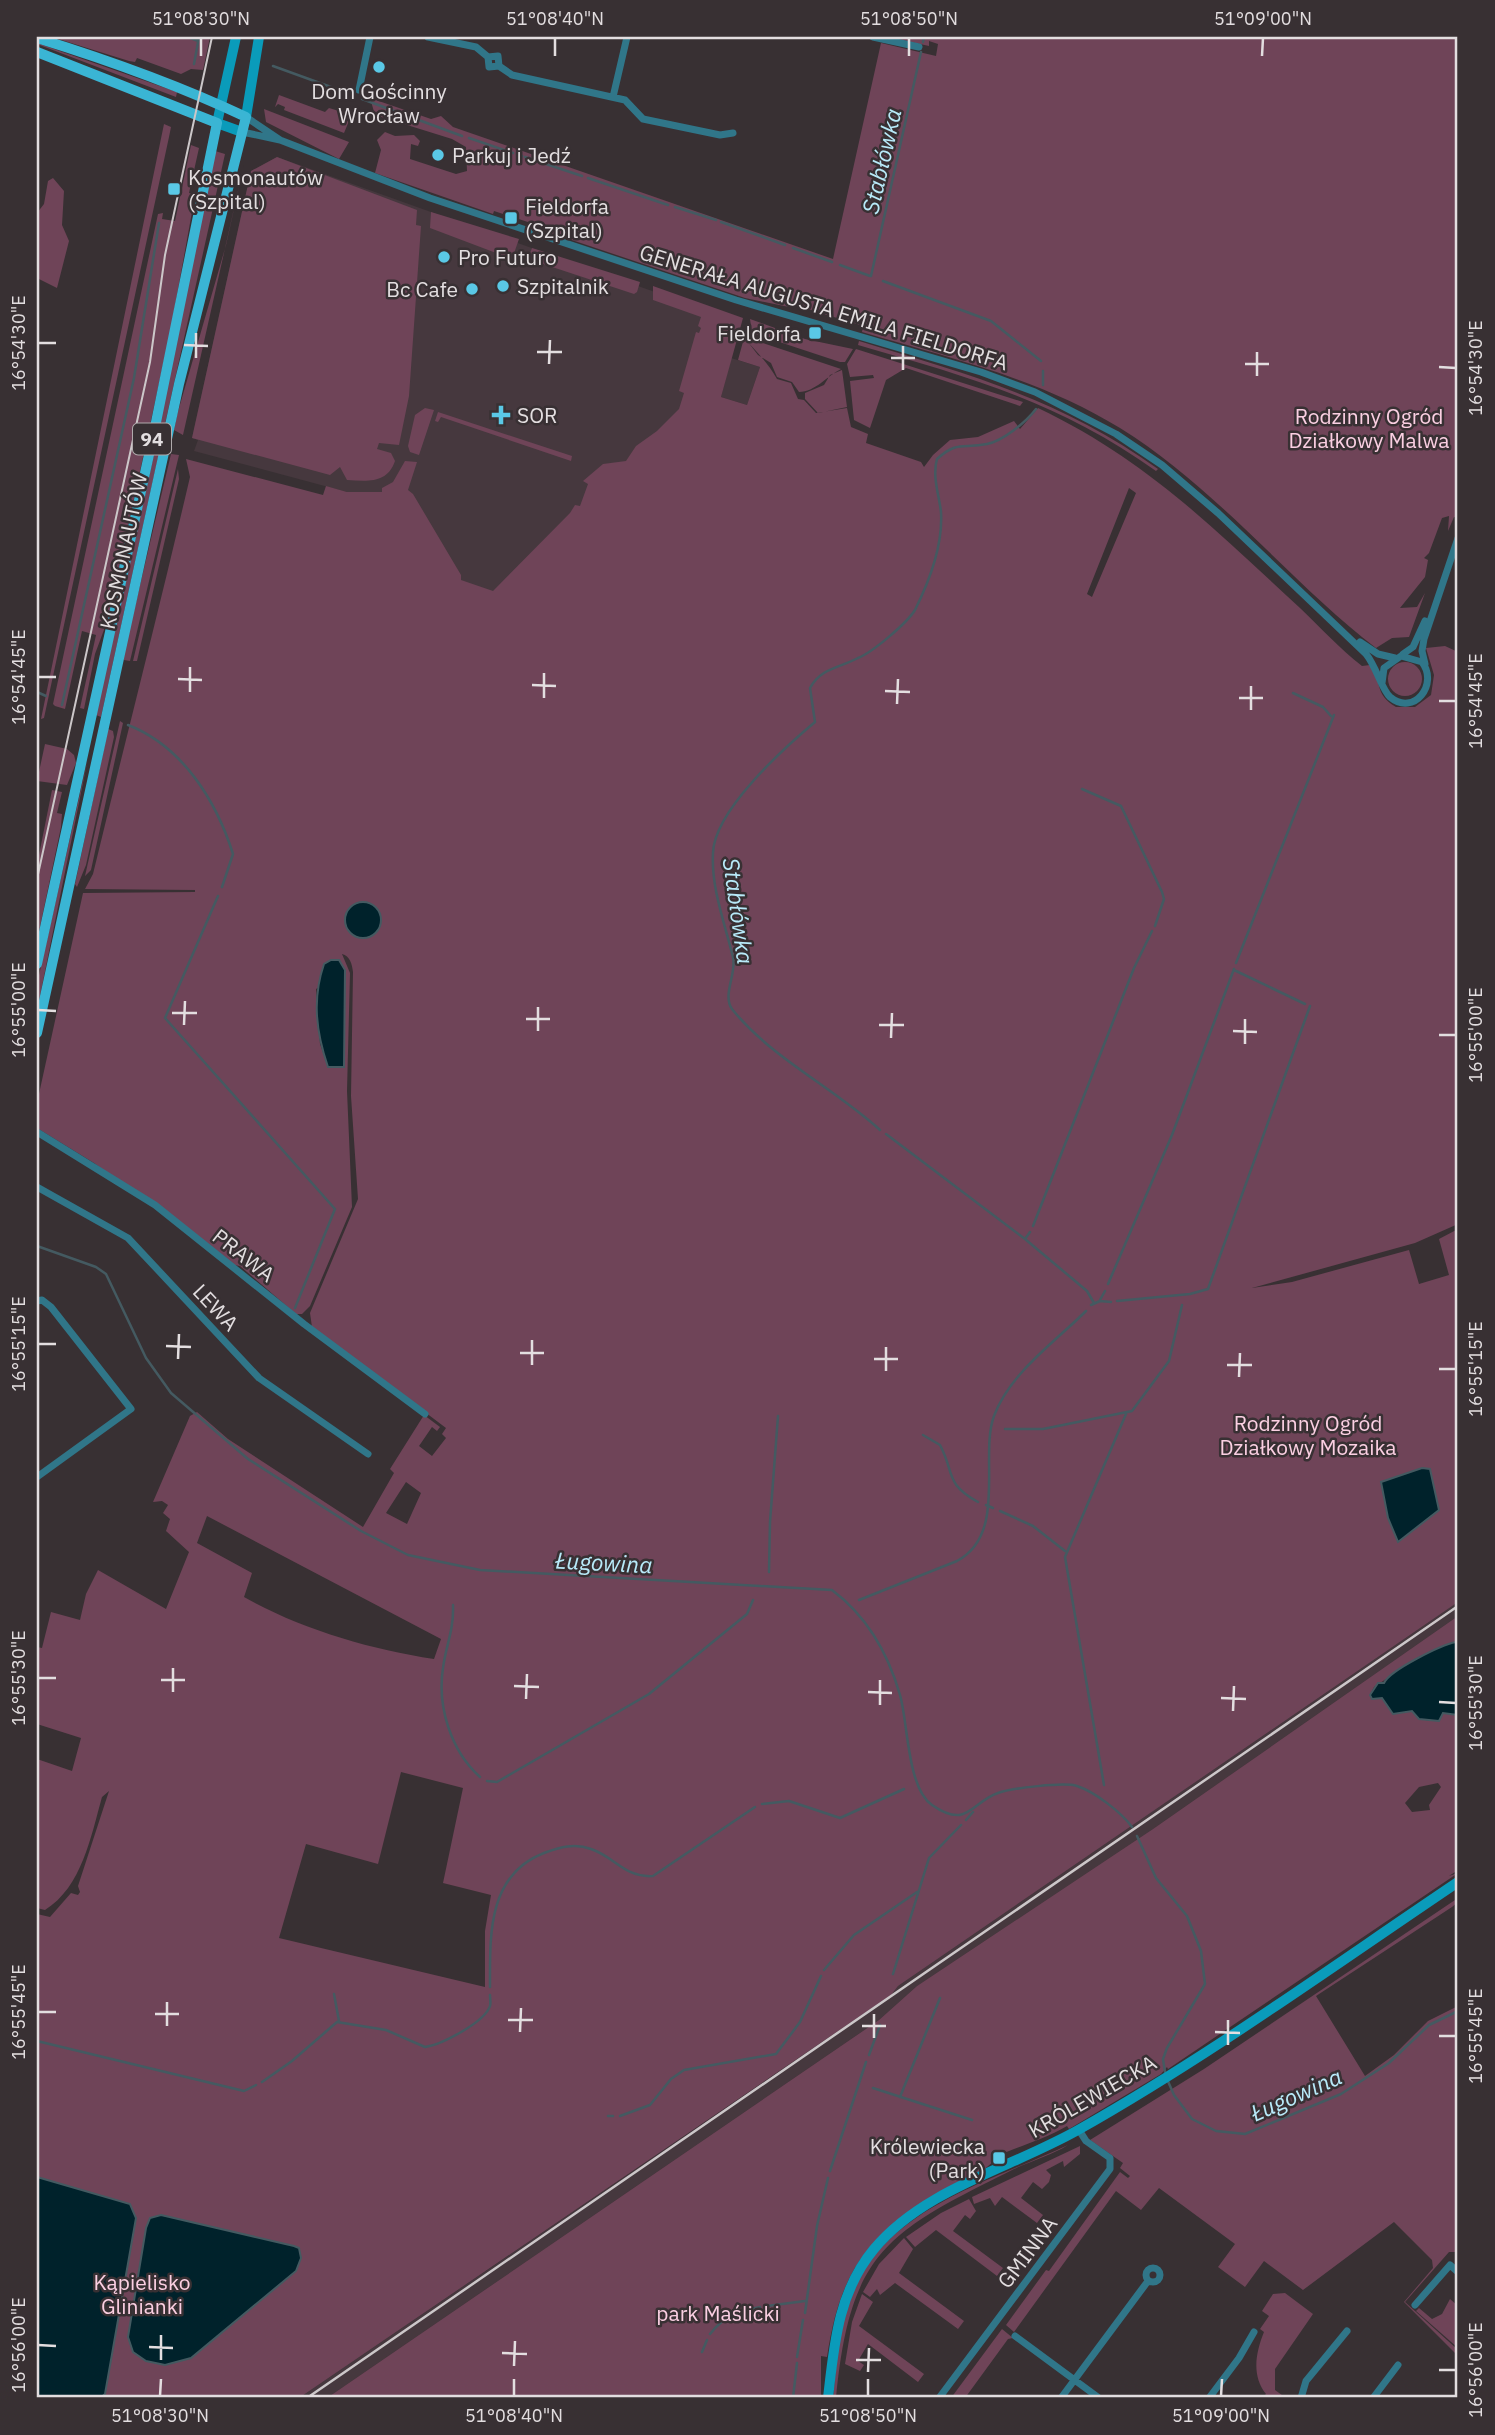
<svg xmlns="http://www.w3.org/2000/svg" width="1495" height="2435" font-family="'IBM Plex Sans',sans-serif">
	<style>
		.built { fill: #46383e }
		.green { fill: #6f4458; fill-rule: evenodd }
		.water { fill: #00222b; stroke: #445a61; stroke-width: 2 }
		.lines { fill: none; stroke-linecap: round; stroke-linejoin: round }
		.stream { stroke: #445a61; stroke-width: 2.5 }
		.street { stroke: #307689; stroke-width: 7 }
		.secondary { stroke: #0a9bba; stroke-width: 10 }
		.primary { stroke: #3ab5d4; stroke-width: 10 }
		.tram { stroke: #ccc7c9; stroke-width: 2 }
		.rail { stroke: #ccc7c9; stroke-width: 2.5 }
		.ticks { fill: none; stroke: #e3dee0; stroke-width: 2.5 }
		.poi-dot { fill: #5ac8e6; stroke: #383033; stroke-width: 2.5 }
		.labels { text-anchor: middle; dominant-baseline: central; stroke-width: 5; stroke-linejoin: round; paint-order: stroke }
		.shield { fill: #383033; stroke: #b0aaac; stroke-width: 2 }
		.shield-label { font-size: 19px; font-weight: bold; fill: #e3dee0 }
		.poi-label { font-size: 21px; fill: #e3dee0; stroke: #383033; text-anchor: start }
		.street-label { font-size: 21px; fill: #e3dee0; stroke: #383033 }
		.park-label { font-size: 21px; fill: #fbcfe2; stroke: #383033 }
		.water-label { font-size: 23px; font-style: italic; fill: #b8eaf9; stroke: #383033 }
		.neatline { fill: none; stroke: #e3dee0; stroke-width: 2.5 }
		.ticks-label { font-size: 18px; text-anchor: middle; fill: #e3dee0 }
	</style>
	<rect width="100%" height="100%" fill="#383033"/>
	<path class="built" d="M277,157l431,154 -26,98 -205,202 -70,-119h-60l-153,-41 4,-11 -6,-2 59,-267z
		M731,358l29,9 -13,38 -26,-8z
		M1458,1602v14l-305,213 -236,157 -38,34 -552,378h-28l452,-307 139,-96 8,-9z"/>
	<path class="green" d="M210,37l-7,33 -12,-1 -10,5 -44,-16 -2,4 -6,-1 -74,-23z
		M888,37h570v481l-4,-1 -6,14 1,-15 -7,2 -13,35 -5,5 4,2 -3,17 -25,31 17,-1 8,-14 -16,44 -17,1 -16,10c-86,-66 -158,-159 -256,-220 -79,-49 -170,-70 -258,-96l1,-6 -68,-21 -1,3 -49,-10 -209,-70 1,-3 -43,-14 -1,3 -118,-41 6,-23 -4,-10 8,-8 10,4 19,-1 6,6 -2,5 -7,-2 -1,15 46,15 11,-3 -1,-24 -14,-8 -77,-24 -5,-17 61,21 10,-3 12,11 380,132 48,-216 55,13 2,-12 -9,-3v5z
		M37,43l140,49 -1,5 -139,-53z
		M279,95l46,17 4,-4 10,3v6l10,4 -5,12 -60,-23 1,-3 -7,-3 -3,3z
		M264,109l85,33 -10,17 -73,-37z
		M164,124l7,3 -2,10 -125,581 -3,1z
		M191,145l8,3 -10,45 4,1 -1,18 -21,116 -63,291 -13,35 -11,55 -4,-1 16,-73 -14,-4 -17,78 -10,-3 -2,-2 105,-490 5,-1 -1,6 13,2z
		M215,151l10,3 -60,270 -3,4 -2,-5z
		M277,157l140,53 -1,15 5,1 -12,170 -10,49 -20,-2 -2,6 14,4 4,8c-8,23 -27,20 -48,19l-7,-13 -10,8 -138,-37 59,-267z
		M244,164l-61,271 -9,-5 3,-15 49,-170z
		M53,178l11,13 -2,34 7,16 -12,47 -20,-10v-65l7,-9 4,-23z
		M431,212l88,27 -7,20 -82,-31z
		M532,248l108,34 -3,10 -3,2 -106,-35z
		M653,286l90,32 -22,79 26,8 13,-38 -22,-7 6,-22c13,14 24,25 33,41l14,4 7,16 6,1 12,13 31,-5 4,19 17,7 -2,9 55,19 3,5 9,-12 17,-15 28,-3 36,-16 6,8 18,-21c109,52 175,120 262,200 21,20 39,40 62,58l8,-1c13,15 3,29 26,42h19l16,-12 3,-20 -8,-27 19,-2 13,6v572l-43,19 -163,45 40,-6 117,-32 10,34 30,-9 -10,-36 19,-10v373l-560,384 -7,9 -592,403h-262v-484l13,3 21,-24 7,2 2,-3 -2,-6 31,-95 -7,6c-11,39 -20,90 -57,113l-8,-2v-149l35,12 9,-33 -44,-14v-77l5,1 9,-36 29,8 6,-26 12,-24 68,39 23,-57 -23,-21 4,-12 -7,-6 5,-8 -6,-4 -9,1 37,-86 7,-4 31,27 135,88 31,-54 -4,-4 34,-54 16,12 -3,4 -5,-4 -13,19 13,10 14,-18 -4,-4 4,-6 -134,-101 -2,-14 48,-114 -7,-103 2,-124c-1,-8 -3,-16 -11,-18l8,19 -3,118 5,116 -42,99 -8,8h-6l-56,-48 -6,-1 -140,-102 -57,-35v-25l46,-210 112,-1v-2l-110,-1 8,-15c32,-132 66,-264 97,-397l-4,-18 137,36 3,-9 21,6h35v-4l11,-6 12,-21 12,1 -9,28 5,4 48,81v5l32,11 77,-78 5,-8 5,1 8,-22 -5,-3 20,-17 23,-3 10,-15 21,-15 22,-22 5,-16 -5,-2 17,-59 3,1 2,-5 -3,-2 3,-9 -48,-17zM1129,488l7,5 -44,104 -5,-3zM345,970l-1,96 -16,1 -8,-23 -4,-55zM406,1482l15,11 -14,31 -21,-11zM207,1516l234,123 -7,20c-65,-10 -133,-30 -190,-62l8,-24 -55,-30zM401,1772l62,16 -20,95 48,12 -6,36v56l-206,-49 27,-94 72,20z
		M750,319l55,20 48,10 -8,13h-5l-88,-29z
		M744,337l7,2 90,30c-14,7 -26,23 -42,23l-7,-10 -15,-5 -6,-14 -13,-8z
		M859,341c111,34 202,58 299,128l-2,2c-96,-69 -187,-94 -298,-126z
		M856,349l167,53 -3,4 -114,-38 -20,12 -16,48 -16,-8 -4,-39 24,-3 -1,-3 -23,2 -3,-13z
		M842,370l5,37 -29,6 -13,-14v-6l19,-8 6,-10z
		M425,408l9,2 -15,45 -9,-3 -2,-6 7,-31z
		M438,412l134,44 -1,5 -130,-44 -3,5 -3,-1z
		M159,440l2,4 -60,273 -5,-2 61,-274z
		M171,454l8,1 -49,206 -6,-1v-7z
		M178,469l1,10 -42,182h-4z
		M1388 679a17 17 0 1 1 34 0a17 17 0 1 1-34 0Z
		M120,721l3,2 -32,147 -6,6z
		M108,729l5,2 1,6 -28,128 -9,22 -2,-3z
		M45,744l22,5 7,6 2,8 -9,22 -30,-4z
		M88,758l-51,253v-27z
		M52,790l10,2 -5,21 5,1 -1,13 -24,114v-76z
		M1458,1616l-2,26 -37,15 -45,30 -4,8 12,3 13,14 17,-1 7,8 12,2 12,-8 15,2v155l-9,6 9,-3 -290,196 -1,-2 -6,7 -92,55 -2,-3c-19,11 -40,18 -58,25 -12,4 -19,16 -32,23 -91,48 -134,74 -150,183l-6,-1v42h-494l552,-378 38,-34 236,-157zM1438,1783l3,4 -12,18 1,5 -18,2 -7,-9 14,-16z
		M1458,1898v4l-6,5 -136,89 49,80 29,-21 34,-34 30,-15v246h-9l-44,50 53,48v6l-54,-54 29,-34 -1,-8 -38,-38 -91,68 -39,-29 -19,26 -27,-20 17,-23 -76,-56 -18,22 -25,-19 -102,141 -8,-7 40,-55 3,1 71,-99 8,6 2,-2 -10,-8 3,-5 -33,-23 114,-71z
		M1068,2145c-16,10 -37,16 -54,24 -126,63 -164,81 -178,229h-3c3,-30 5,-61 14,-90 28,-97 140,-125 221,-163z
		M1080,2146v8l-16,13 -1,-6 -17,9 5,5 -2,7 -7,7 -9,-7 -12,16 22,17 -6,8 -35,-26 -7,9 -5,-8 -16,6 -2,-7z
		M969,2199l7,12 -6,8 -5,-4 -12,16 50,37 -6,8 -61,-46 -21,17 -9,-10 35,-24z
		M904,2238l9,11 -14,24 65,48 -6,8 -63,-46 -15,12 -3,-6 -7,8 -7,-5 16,-28z
		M1285,2293l28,21 -38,55v21l11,8h-24l4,-4c-15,-19 -10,-42 -2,-62l-4,-3 9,-13 -7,-5 11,-17z
		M862,2294l11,8 -14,24 65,48 -6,8 -50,-38 -10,17 6,4 -4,6 -15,-7 7,-42z
		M1450,2299l8,7v42l-42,-37 3,-3 13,11 10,-5z
		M1002,2329l11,9 -5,1 -43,59h-14z"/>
	<path class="water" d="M345 920a18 18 0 1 1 36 0a18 18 0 1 1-36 0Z
		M331,960h8l6,10 -1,97h-16c-12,-35 -16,-68 -4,-103z
		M1422,1468l8,1 9,41 -41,32 -10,-24 -7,-36z
		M1458,1637v78l-15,-2 -4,8 -20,-2 -7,-8 -19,3 -11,-16 -10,1 -2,-4 8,-12h6c6,-13 57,-38 72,-41z
		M37,2177l93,27 6,14 -31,176 -5,4h-63z
		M161,2215l133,31 5,2 2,10 -5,13 -105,87 -26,7 -19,-4 -13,-9 -5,-15 18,-109 4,-10z"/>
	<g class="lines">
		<path class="stream" d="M188,37l10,4
			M923,42l1,-5
			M194,64l5,-27
			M273,66l80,29
			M362,99l100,37
			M469,138l44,15
			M517,155l5,1
			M525,157l57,19
			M588,178l80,27
			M675,207l41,13
			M721,222l64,23
			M793,248l39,14
			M840,265l30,11
			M871,276l50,-224
			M883,281l108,40 50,40
			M1043,371v14
			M37,692l9,4
			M1293,693l30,14 8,9
			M62,705l72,-327 25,-155
			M128,725c54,21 88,75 105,129l-11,33
			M1082,789l39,17 41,86 2,7 -9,27
			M218,896l-53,122 170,191 -40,99
			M1236,963l98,-248
			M1234,970l71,34
			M880,1130c-46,-42 -109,-72 -148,-121 -10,-14 5,-36 1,-52 -8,-33 -22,-69 -20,-104 1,-42 71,-105 102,-131l-5,-34c11,-20 29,-20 48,-30 15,-6 49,-35 57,-48 14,-28 28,-66 26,-98 -2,-17 -9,-36 -4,-53 21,-19 26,-10 50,-15 16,-3 39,-22 49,-35
			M886,1134l139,105 62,52 7,12
			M1033,1226l101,-258 18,-37
			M1025,1239l5,-7
			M37,1246l59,21 10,7 40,84 25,35 77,66 113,72 47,24 72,15 352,20c36,27 56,63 68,105 8,27 7,93 32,110 36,25 39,-3 66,-12 14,-5 66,-11 79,-7 18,6 44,26 55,41
			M1108,1284l64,-149 62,-166
			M1100,1300l5,-9
			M1117,1301l73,-7 18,-5 102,-283
			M1091,1305l9,-4 11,1
			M1005,1429h38l89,-18 37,-50 13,-56
			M923,1435l17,10c15,28 4,38 38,57
			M986,1505l7,3
			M1000,1511l33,15 32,25
			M769,1572l1,-50 8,-106
			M859,1600l98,-39c51,-27 22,-105 37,-145 16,-43 61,-74 92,-105
			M453,1605c1,25 -7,40 -10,63 -6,39 8,83 37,109
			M487,1781l10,1 152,-88 98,-80 6,-14
			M1104,1785l-39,-228 61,-143
			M762,1804l27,-3 51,17 64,-29
			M966,1820l7,-8
			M1137,1836l19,42 31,38 14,35 4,33 -38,64 -4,11 2,13
			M824,1970l30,-35 63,-43
			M893,1974l36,-116 32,-33
			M490,1987c0,-51 -3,-112 54,-134 16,-6 31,-10 47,-4 24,8 34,29 62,27l102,-69
			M334,1994l5,27
			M37,2041l207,50 12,-6
			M869,2055l11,-30
			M1167,2079l7,16 18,24 24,12 29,3 96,-40 48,-31 40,-38 29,-14
			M262,2082l30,-21 45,-39 49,8 39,17c16,-2 60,-25 65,-41 1,-3 0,-7 0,-11
			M873,2088l99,32
			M900,2097l40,-99
			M608,2116h5
			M620,2116l30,-11 21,-26 13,-9 92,-16 24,-32 21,-46
			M830,2171l36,-109
			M767,2306l38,-5
			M805,2313l12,-87 11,-48
			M710,2334c14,-18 27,-22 50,-27
			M702,2352l5,-12
			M797,2357l6,-37
			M793,2398l4,-35"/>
		<path class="street" d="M428,37l48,10 12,10 1,10 10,-1 -1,-10 -10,1
			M873,37l46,10
			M499,66l13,9 113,25 18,19 77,16 13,-2
			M359,90l11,-53
			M613,97l14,-60
			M246,117l34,23
			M242,132l38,8 150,58 306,102 245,72 54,20 81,42 46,31 56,48 148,141c10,12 16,36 24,43 24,20 49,-13 32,-35l-21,-6 -17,12 -2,15
			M1360,642l18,12 17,4
			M1403,654l10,-7 12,-26
			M1425,664l-3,-13 2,-12 34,-101
			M37,1132l118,73 149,119 121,90
			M37,1187l91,51 131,140 109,76
			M37,1301l5,-1 9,7 80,102 -94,68
			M1146 2275a7 7 0 1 1 14 0a7 7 0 1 1-14 0Z
			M1415,2305l35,-40 8,7
			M1015,2336l84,62
			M939,2398l171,-229v-11l-24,-17 -7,-11
			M1061,2398l87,-117
			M1209,2398l30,-40 15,-26
			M1301,2398l5,-17 41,-50
			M1373,2398l25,-33"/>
		<path class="secondary" d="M236,37l-19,86 25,9
			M246,117l13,-80
			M828,2398c6,-53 10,-106 46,-149 50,-60 137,-81 204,-119 131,-74 255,-164 380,-248"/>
		<path class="primary" d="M37,38c71,22 141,47 209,79l-67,267 -142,649
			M37,52l180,71 -63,309 -117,532"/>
		<path class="tram" d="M37,879l113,-517 15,-107 47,-218"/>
		<path class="rail" d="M307,2398l1151,-792"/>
	</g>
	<path class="ticks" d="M201,56v-18M555,56v-18M909,56v-18M1262,56l1,-18M38,343h18M184,345l24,1M537,352h25M196,358v-25M891,358h24M549,364l1,-24M1245,364h24M1439,367l17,1M903,370v-24M1257,376v-24M38,677h18M178,679l24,1M532,685l24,1M885,691l25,1M190,692v-25M544,698v-25M1239,698h24M1439,701h17M897,704l1,-25M1251,710v-24M38,1010l18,1M172,1013h25M526,1019h24M184,1025l1,-24M879,1025h25M538,1031v-24M1233,1031l24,1M1439,1035h17M891,1038l1,-25M1245,1044v-25M38,1344h18M166,1346l25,1M520,1353h24M178,1359l1,-25M874,1359h24M532,1365v-25M1227,1365h25M1439,1369h17M886,1371v-24M1239,1377l1,-24M38,1678h18M161,1680h24M514,1686l25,1M173,1692v-24M868,1692l24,1M1221,1698l25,1M526,1699l1,-25M1439,1702l17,1M880,1705v-25M1233,1711l1,-25M38,2012h18M155,2014h24M508,2020h25M167,2026v-24M862,2026h24M520,2032l1,-24M1215,2032l25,1M1439,2036h17M874,2038v-24M1228,2045v-25M38,2345l18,1M149,2347l24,1M502,2353l25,1M161,2360v-25M856,2360h25M514,2366l1,-25M1439,2370h17M868,2372l1,-24M160,2396l1,-17M514,2396v-17M868,2396v-17M1221,2396l1,-17"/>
	<g class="poi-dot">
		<circle cx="379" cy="67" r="7"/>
		<circle cx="438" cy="155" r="7"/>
		<rect x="167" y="182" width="14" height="14" rx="3.5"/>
		<rect x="504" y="211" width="14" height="14" rx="3.5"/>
		<circle cx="444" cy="257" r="7"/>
		<circle cx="503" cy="286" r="7"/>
		<circle cx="472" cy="289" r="7"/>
		<rect x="808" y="326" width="14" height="14" rx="3.5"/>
		<path d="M497.5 404.5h7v7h7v7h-7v7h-7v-7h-7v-7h7z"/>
		<rect x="992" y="2151" width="14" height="14" rx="3.5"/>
	</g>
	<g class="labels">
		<rect class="shield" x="133" y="423.5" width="38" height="31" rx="5"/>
		<g class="shield-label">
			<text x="152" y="439">94</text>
		</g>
		<g class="poi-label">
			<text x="379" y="91" text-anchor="middle">Dom Gościnny<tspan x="379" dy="24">Wrocław</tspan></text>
			<text x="452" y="155">Parkuj i Jedź</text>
			<text x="188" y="177">Kosmonautów<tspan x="188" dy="24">(Szpital)</tspan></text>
			<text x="525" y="206">Fieldorfa<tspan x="525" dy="24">(Szpital)</tspan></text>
			<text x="458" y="257">Pro Futuro</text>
			<text x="517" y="286">Szpitalnik</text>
			<text x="458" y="289" text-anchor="end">Bc Cafe</text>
			<text x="801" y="333" text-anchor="end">Fieldorfa</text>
			<text x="517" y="415">SOR</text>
			<text x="985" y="2146" text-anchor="end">Królewiecka<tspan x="985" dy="24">(Park)</tspan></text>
		</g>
		<g class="street-label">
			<text transform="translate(824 307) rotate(17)">GENERAŁA AUGUSTA EMILA FIELDORFA</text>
			<text transform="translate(123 551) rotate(-78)">KOSMONAUTÓW</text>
			<text transform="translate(244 1255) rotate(38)">PRAWA</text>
			<text transform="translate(216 1307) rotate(47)">LEWA</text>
			<text transform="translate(1092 2096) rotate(-30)">KRÓLEWIECKA</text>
			<text transform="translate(1027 2252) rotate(-53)">GMINNA</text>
		</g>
		<g class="park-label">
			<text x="1369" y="416">Rodzinny Ogród<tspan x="1369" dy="24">Działkowy Malwa</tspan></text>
			<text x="1308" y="1423">Rodzinny Ogród<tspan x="1308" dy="24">Działkowy Mozaika</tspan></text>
			<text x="142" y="2282">Kąpielisko<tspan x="142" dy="24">Glinianki</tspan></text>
			<text x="718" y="2313">park Maślicki</text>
		</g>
		<g class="water-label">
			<text transform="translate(881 161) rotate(-77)">Stabłówka</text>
			<text transform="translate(739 911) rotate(82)">Stabłówka</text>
			<text transform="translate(604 1562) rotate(3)">Ługowina</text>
			<text transform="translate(1296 2094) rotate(-24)">Ługowina</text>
		</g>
	</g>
	<rect width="1495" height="2435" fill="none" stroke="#383033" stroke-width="77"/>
	<rect x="38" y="38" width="1418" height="2358" class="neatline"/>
	<g class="ticks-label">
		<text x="201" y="25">51°08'30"N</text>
		<text x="555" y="25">51°08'40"N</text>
		<text x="909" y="25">51°08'50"N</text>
		<text x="1263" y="25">51°09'00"N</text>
		<text transform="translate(19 343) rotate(-90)" y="6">16°54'30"E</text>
		<text transform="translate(1476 368) rotate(-90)" y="6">16°54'30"E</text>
		<text transform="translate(19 677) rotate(-90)" y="6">16°54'45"E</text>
		<text transform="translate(1476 701) rotate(-90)" y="6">16°54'45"E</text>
		<text transform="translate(19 1010) rotate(-90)" y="6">16°55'00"E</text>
		<text transform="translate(1476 1035) rotate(-90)" y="6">16°55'00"E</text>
		<text transform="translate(19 1344) rotate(-90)" y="6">16°55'15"E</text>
		<text transform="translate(1476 1369) rotate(-90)" y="6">16°55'15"E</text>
		<text transform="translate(19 1678) rotate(-90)" y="6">16°55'30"E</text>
		<text transform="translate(1476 1703) rotate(-90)" y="6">16°55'30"E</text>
		<text transform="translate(19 2012) rotate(-90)" y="6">16°55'45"E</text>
		<text transform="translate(1476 2036) rotate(-90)" y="6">16°55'45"E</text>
		<text transform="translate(19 2345) rotate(-90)" y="6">16°56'00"E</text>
		<text transform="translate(1476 2370) rotate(-90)" y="6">16°56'00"E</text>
		<text x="160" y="2422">51°08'30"N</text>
		<text x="514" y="2422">51°08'40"N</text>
		<text x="868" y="2422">51°08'50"N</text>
		<text x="1221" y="2422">51°09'00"N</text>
	</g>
</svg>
